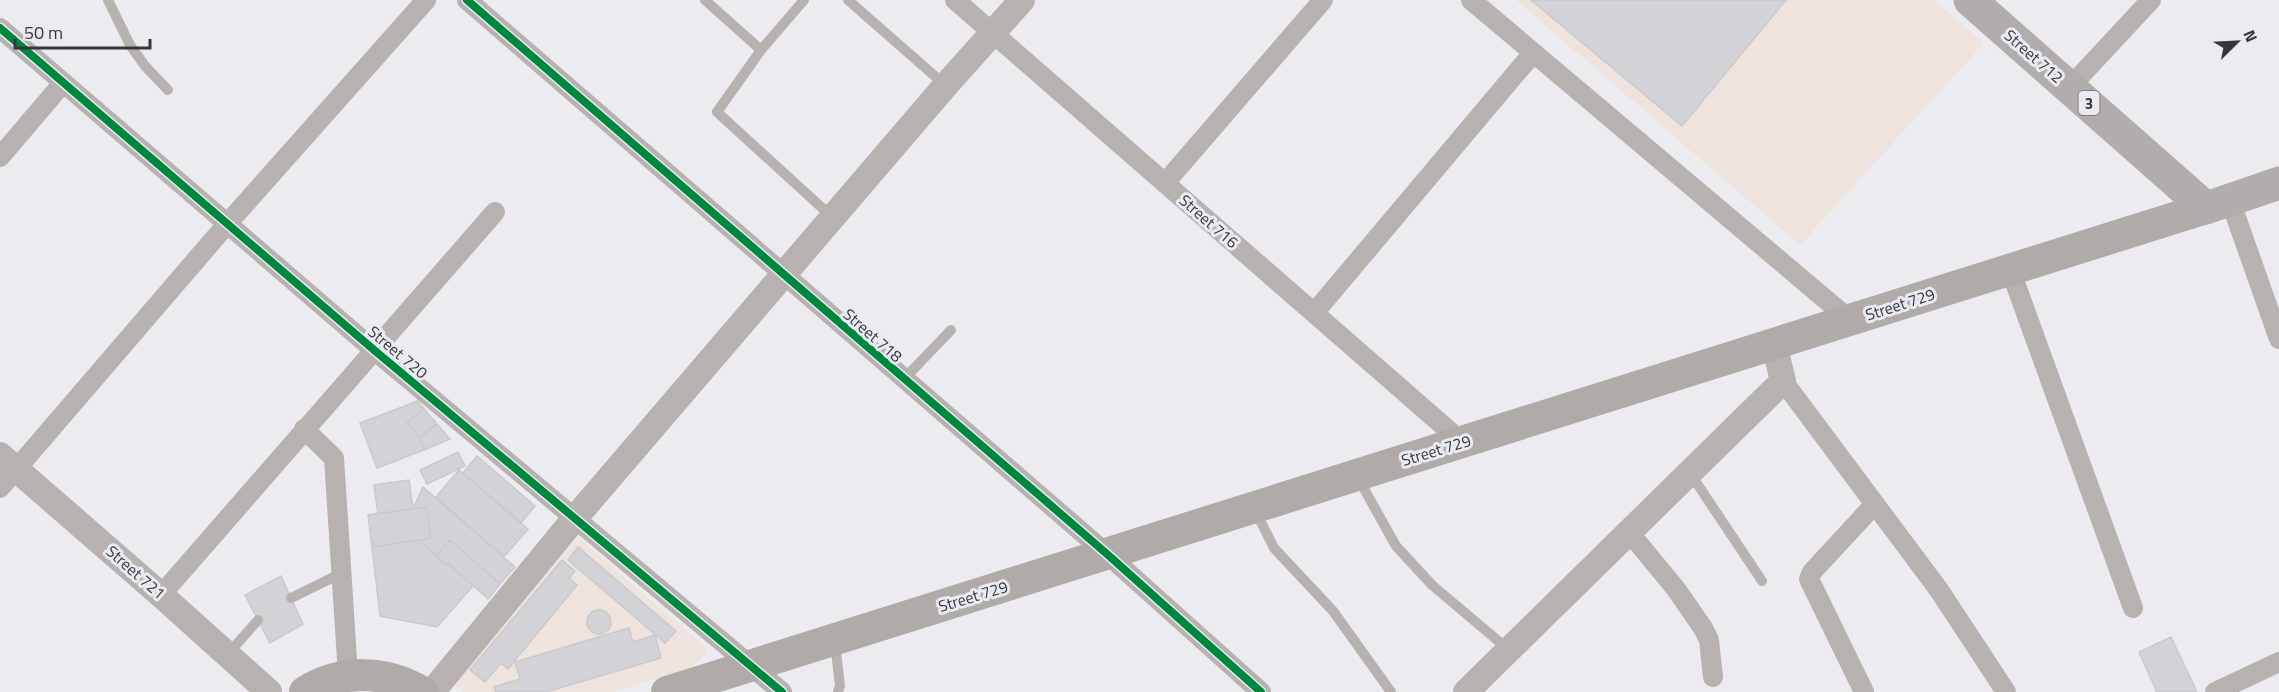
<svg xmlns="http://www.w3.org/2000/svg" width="2279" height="692" font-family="'Titillium Web',sans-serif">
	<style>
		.commercial { fill: #eee3dd }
		.building { fill: #d3d3d7; stroke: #c9c9cd; stroke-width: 1.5 }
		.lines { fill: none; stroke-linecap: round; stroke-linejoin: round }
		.service { stroke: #b7b2b0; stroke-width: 10 }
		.minor { stroke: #b7b2b0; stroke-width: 20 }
		.tertiary { stroke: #b7b2b0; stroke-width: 26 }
		.primary { stroke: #b0aaa9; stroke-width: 32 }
		.trunk { stroke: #b2adac; stroke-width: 33 }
		.cycleway-casing { stroke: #e9eaf2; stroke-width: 11 }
		.cycleway { stroke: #00873e; stroke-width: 8 }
		.labels { text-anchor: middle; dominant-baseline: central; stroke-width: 6; stroke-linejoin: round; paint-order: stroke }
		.shield { fill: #e9eaf2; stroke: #6c6d71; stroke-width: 1.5 }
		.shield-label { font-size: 15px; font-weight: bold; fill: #37373a }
		.street-label { font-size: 16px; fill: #37373a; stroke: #e9eaf2 }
	</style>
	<rect width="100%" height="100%" fill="#ebebf0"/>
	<path class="commercial" d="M1516,0h418l50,43 -184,202z
		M578,537l126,109 3,7 -19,16 -75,23h-150l-9,-8z"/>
	<path class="building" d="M1531,0h255l-104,126z
		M418,401l6,8 -17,13 13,15 4,13 -47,18 -17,-45z
		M424,409l13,15 -17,13 -13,-15z
		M437,424l13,15 -26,11 -4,-13z
		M458,452l7,14 -38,18 -7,-14z
		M477,456l58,50 -14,17 -58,-50z
		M459,470l69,59 -24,28 -68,-60z
		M409,480l4,29 -35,5 -4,-29z
		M423,487l92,80 -15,17 -50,-44 -14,16 -17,-16 12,-2 -5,-31 -13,2z
		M426,507l5,31 -59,9 -4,-32z
		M419,540l27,25 2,-2 25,23 -36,41 -57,-11 -8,-69z
		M450,540l50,44 -12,15 -40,-36 -2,2 -10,-9z
		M578,547l98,84 -11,12 -97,-83z
		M562,560l13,11 -6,7 8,7 -69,84 -7,-6 -16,19 -15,-12z
		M281,576l22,48 -33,19 -25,-48z
		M587 622a12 12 0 1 1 24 0a12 12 0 1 1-24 0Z
		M629,628l4,14 22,-7 6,23 -115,34h-50l-2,-5 26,-8 -5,-17z
		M2171,637l26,55h-40l-18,-40z"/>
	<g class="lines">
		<path class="service" d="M108,0l22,45 15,21 23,24
			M705,0l56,50
			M804,0l-43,50 -44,62 115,105
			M848,0l97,85
			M904,379l47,-49
			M1690,473l72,108
			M1358,478l38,68 36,39 77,65
			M1255,510l19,38 59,63 58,81
			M291,598l51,-25
			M835,643l5,43 -2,6
			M228,654l30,-34"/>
		<path class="minor" d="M467,0l640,554 154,138
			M955,0l507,442
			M1471,0l379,320
			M0,28l374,322 408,342
			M2070,87l81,-87
			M0,157l63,-74
			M1165,183l158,-183
			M2230,200l49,139
			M2010,269l123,339
			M1314,313l219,-260
			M1783,381l156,209 67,102
			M304,429l30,29 14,217
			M0,488l227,-264 199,-224
			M1629,532l47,57 27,39 6,12 4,37
			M161,595l334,-383
			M1864,692l-55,-113 3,-7 62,-67
			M2215,692l64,-30"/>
		<path class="tertiary" d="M0,455l161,140 108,97
			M432,692l143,-174 371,-433 76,-85
			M1466,692l317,-311 -9,-37"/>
		<path class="primary" d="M305,692c37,-23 80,-22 117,0
			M667,692l1539,-484"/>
		<path class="trunk" d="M1970,0l236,208 73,-25"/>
		<defs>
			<path id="cycleway" d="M467,0l640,554 154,138
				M0,28l374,322 408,342"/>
		</defs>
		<use href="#cycleway" class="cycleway-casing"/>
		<use href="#cycleway" class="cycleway"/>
	</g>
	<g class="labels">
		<rect class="shield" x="2078.5" y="91" width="21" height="24" rx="4.5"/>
		<g class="shield-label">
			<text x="2089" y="103">3</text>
		</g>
		<g class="street-label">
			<text transform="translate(2034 56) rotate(41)">Street 712</text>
			<text transform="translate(1209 221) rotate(41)">Street 716</text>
			<text transform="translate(1900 304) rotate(-18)">Street 729</text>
			<text transform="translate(873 335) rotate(41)">Street 718</text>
			<text transform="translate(398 352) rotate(40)">Street 720</text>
			<text transform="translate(1436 450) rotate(-17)">Street 729</text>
			<text transform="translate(136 572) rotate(41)">Street 721</text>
			<text transform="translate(973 596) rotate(-17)">Street 729</text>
		</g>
	</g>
	<g transform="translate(2237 42) rotate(66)" stroke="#e9eaf2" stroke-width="4.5" paint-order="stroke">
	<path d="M0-4.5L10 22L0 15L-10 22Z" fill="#37373a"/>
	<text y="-9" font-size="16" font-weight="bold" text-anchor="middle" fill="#37373a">N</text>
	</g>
	<path d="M15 39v9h135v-9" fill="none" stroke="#37373a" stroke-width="3"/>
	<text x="24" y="39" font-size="18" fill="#37373a" stroke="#e9eaf2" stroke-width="4.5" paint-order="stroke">50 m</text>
</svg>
